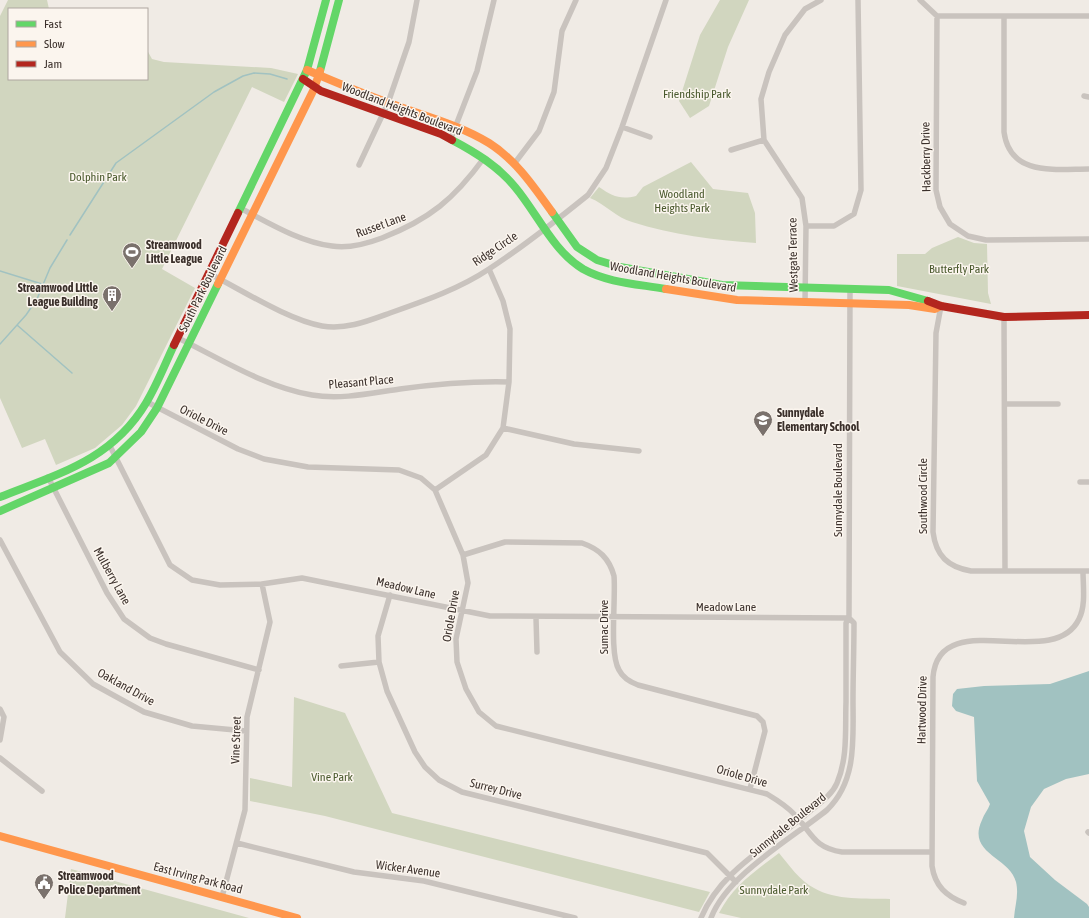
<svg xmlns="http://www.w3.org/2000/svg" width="1089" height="918" font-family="'Asap Condensed',sans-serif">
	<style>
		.green { fill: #d1d6bf }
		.water { fill: #a1c2c1 }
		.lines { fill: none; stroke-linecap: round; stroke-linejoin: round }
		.stream { stroke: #a1c2c1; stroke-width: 1.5 }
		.street { stroke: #c9c3be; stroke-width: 5.5 }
		.fast { stroke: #63d668; stroke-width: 8 }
		.slow { stroke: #ff974d; stroke-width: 8 }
		.jam { stroke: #b3261e; stroke-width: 8 }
		.labels { text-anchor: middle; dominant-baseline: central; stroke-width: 3; stroke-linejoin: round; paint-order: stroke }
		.park-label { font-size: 12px; fill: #4a5a2e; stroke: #fbf5ee }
		.street-label { font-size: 12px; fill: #3b302b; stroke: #fbf5ee }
		.poi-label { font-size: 12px; font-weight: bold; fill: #3b302b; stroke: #fbf5ee; text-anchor: start }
	</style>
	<rect width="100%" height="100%" fill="#f0ebe5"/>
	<path class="green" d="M8,0h39l2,9h-40v70h138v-29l5,9 12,3 107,6 27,6 -14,28 -32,-15 -90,182 33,19 -59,118 -14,19 -27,23 -39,17 -11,-26 -23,9 -22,-50v-382z
		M720,0h29l-21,47 -19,59 -19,12 -11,-17 21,-66z
		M691,162l22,27 35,4 7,20 1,30c-41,-3 -84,-8 -124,-21 -15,-4 -27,-18 -42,-24l9,-11c13,9 21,13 37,9l7,-9z
		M958,237l16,6 13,1 1,49 3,11 -94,-18v-32h28l7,-6z
		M294,697l51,16 47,100 318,79 -11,20 -374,-96 -75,-15v-23l42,9z
		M779,853c10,12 21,28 35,35 22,13 52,10 76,11v19h-149l-22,-5c14,-27 36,-42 60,-60z
		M71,869l178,49h-184z"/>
	<path class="water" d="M1089,671v103l-23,5 -22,10 -13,18 -7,24 6,26 25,23 32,24 2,3v11h-75c1,-13 5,-23 2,-36 -6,-25 -50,-28 -34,-62 2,-6 6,-10 8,-16l-13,-23 -3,-64 -18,-6 -4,-5 1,-12 4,-5 27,-3 66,-2z"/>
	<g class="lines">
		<path class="stream" d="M70,235l46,-72 98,-71 29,-16 11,-3 16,1 17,5
			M0,271l42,13
			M17,325l55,48
			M0,344l26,-29 11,-16 13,-31 17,-28"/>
		<path class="street" d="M920,0l17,16h152
			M937,16l-1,174 4,17 10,17 18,12 18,4 103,-1
			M1004,17v115c6,45 52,37 85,37
			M1084,96l5,1
			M622,127l28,10
			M451,138l26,-67 17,-71
			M731,150l33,-10
			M514,164l25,-33 15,-39 8,-61 14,-31
			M359,165l29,-62 21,-61 8,-42
			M242,209c27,14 58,33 90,37 17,3 34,-2 50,-8 48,-19 72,-39 102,-80
			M806,226h28l20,-12 7,-24 -3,-190
			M210,274c32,16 78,46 112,52 24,4 46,-5 68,-13 34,-12 69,-24 99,-44 34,-22 68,-49 99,-74l18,-27 16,-41 44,-127
			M805,303l1,-77 -4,-28 -38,-58 -3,-41 8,-27 16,-37 20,-26 16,-9
			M941,306l-5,27 -3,199c3,24 15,35 38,39h118
			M1004,317l1,254
			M178,338c43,21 87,49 134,57 29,5 60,-2 88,-6 37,-5 72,-8 109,-7
			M147,402l91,47 26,10 44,8 91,3 22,8 14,12 28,65 5,28 -12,56 1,23 9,27 13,23 17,14 271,68c10,6 20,12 28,21 17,18 19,33 47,37h89
			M1005,404h53
			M503,428l71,16 65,7
			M110,446l60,119 22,15 28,5 42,-1 40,-6 188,38 359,2
			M48,477l59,116 17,26 26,19 16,6 93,26
			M1080,482h9
			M435,490l51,-35 17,-27 6,-46 1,-53 -7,-28 -14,-32
			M0,540l60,112 33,32 51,28 48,14 54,5
			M463,555l42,-13 77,1c17,6 27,15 32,33 2,23 -5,77 5,94 4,8 11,12 19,15l119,31 6,6 2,9 -15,58
			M390,595l-12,41 1,26 8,29 28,61 10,15 14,13 23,12 245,61 29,29
			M536,618l1,34
			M341,666l38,-4
			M0,709l4,8 -4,23
			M0,758l42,33
			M1088,832l1,1
			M237,843l117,29 70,9 151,37
			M222,897l23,-87 2,-93 23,-95 -8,-38
			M964,903c-18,-7 -29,-17 -32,-37l1,-189c6,-73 120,-4 146,-58 7,-14 4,-33 4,-48
			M701,918c20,-49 71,-73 109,-107 10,-8 22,-16 27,-28 11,-26 8,-54 9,-81 0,-27 0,-53 0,-79l3,-5 1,-329
			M711,918c16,-43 80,-79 116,-108 30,-29 26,-70 26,-110 0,-25 1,-51 1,-77l-5,-5"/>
		<path class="fast" d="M320,71l19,-71
			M452,140c23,12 46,26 63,47 22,26 38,64 68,82 25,14 55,15 83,20
			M552,212l25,35 20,13 23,7 102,18 167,5 39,11
			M238,213l69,-143 19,-70
			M0,497c58,-23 112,-37 146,-94 11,-18 19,-39 28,-58
			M0,511l109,-48 32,-31 16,-24 61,-124"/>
		<path class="slow" d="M307,70c28,12 56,24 85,34 32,12 68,21 97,39 27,17 45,44 63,69
			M218,284l96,-195 6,-18
			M666,289l71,11 172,5 26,4 6,-3
			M0,836l297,82"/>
		<path class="jam" d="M303,79l18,12 120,43 11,6
			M928,301l13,5 63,11 85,-2
			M174,345l64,-132"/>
	</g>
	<defs>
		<symbol id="stadium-pin" viewBox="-11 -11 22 30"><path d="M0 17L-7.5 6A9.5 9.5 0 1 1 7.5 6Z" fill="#7a716c" stroke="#fbf5ee"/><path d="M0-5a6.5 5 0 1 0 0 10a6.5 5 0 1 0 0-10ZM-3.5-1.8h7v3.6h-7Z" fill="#fff"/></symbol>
		<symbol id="building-pin" viewBox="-11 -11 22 30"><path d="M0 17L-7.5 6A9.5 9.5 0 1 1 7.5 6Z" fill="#7a716c" stroke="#fbf5ee"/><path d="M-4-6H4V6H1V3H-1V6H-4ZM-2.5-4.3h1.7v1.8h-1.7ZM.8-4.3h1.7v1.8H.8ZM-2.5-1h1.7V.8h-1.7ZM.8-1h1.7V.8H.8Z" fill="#fff"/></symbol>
		<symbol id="school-pin" viewBox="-11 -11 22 30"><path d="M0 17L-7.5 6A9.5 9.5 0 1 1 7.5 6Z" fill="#7a716c" stroke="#fbf5ee"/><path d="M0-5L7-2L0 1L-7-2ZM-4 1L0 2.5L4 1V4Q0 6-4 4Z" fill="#fff"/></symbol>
		<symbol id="civic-pin" viewBox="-11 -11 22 30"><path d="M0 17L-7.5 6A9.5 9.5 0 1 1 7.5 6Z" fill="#7a716c" stroke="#fbf5ee"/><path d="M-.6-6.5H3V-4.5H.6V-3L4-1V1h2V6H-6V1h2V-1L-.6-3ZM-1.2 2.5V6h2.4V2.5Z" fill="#fff"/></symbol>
	</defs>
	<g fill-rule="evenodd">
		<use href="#stadium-pin" x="121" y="241" width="22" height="30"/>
		<use href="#building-pin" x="101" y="284" width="22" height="30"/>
		<use href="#school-pin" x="752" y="409" width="22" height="30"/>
		<use href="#civic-pin" x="33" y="872" width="22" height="30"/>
	</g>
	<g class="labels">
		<g class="park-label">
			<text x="697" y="94">Friendship Park</text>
			<text x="98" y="177">Dolphin Park</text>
			<text x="682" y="194">Woodland<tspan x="682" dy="14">Heights Park</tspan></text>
			<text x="959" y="269">Butterfly Park</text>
			<text x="332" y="777">Vine Park</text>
			<text x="774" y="890">Sunnydale Park</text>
		</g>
		<g class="street-label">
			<text transform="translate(402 109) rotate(21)">Woodland Heights Boulevard</text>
			<text transform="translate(926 157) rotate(-91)">Hackberry Drive</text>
			<text transform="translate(381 225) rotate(-20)">Russet Lane</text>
			<text transform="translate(495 249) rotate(-34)">Ridge Circle</text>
			<text transform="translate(793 255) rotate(-91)">Westgate Terrace</text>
			<text transform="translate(673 277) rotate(10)">Woodland Heights Boulevard</text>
			<text transform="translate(203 289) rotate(-64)">South Park Boulevard</text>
			<text transform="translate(361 382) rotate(-5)">Pleasant Place</text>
			<text transform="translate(204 420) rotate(27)">Oriole Drive</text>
			<text transform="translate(838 490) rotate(-90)">Sunnydale Boulevard</text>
			<text transform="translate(923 496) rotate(-90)">Southwood Circle</text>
			<text transform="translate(112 576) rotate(61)">Mulberry Lane</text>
			<text transform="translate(406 588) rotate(13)">Meadow Lane</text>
			<text x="726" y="607">Meadow Lane</text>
			<text transform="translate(451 616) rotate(-80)">Oriole Drive</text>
			<text transform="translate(604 627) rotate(-90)">Sumac Drive</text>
			<text transform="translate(126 687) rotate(29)">Oakland Drive</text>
			<text transform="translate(922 710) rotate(-89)">Hartwood Drive</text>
			<text transform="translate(236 740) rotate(-88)">Vine Street</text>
			<text transform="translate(742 776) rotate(16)">Oriole Drive</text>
			<text transform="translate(496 789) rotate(14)">Surrey Drive</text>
			<text transform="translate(788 825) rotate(-39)">Sunnydale Boulevard</text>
			<text transform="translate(408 869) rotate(8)">Wicker Avenue</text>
			<text transform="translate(198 878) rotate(15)">East Irving Park Road</text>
		</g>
		<g class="poi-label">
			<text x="146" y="245">Streamwood<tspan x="146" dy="14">Little League</tspan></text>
			<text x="98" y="288" text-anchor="end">Streamwood Little<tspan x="98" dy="14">League Building</tspan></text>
			<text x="777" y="413">Sunnydale<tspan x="777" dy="14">Elementary School</tspan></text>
			<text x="58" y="876">Streamwood<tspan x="58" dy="14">Police Department</tspan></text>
		</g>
	</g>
	<rect x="8" y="8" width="140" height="72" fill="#fbf5ee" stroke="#aea6a0"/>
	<rect x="16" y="21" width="20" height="6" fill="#63d668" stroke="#aea6a0"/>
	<text x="44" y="28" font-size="12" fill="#3b302b">Fast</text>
	<rect x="16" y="41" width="20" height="6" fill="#ff974d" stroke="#aea6a0"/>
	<text x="44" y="48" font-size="12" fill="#3b302b">Slow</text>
	<rect x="16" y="61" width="20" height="6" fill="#b3261e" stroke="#aea6a0"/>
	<text x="44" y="68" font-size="12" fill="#3b302b">Jam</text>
</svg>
